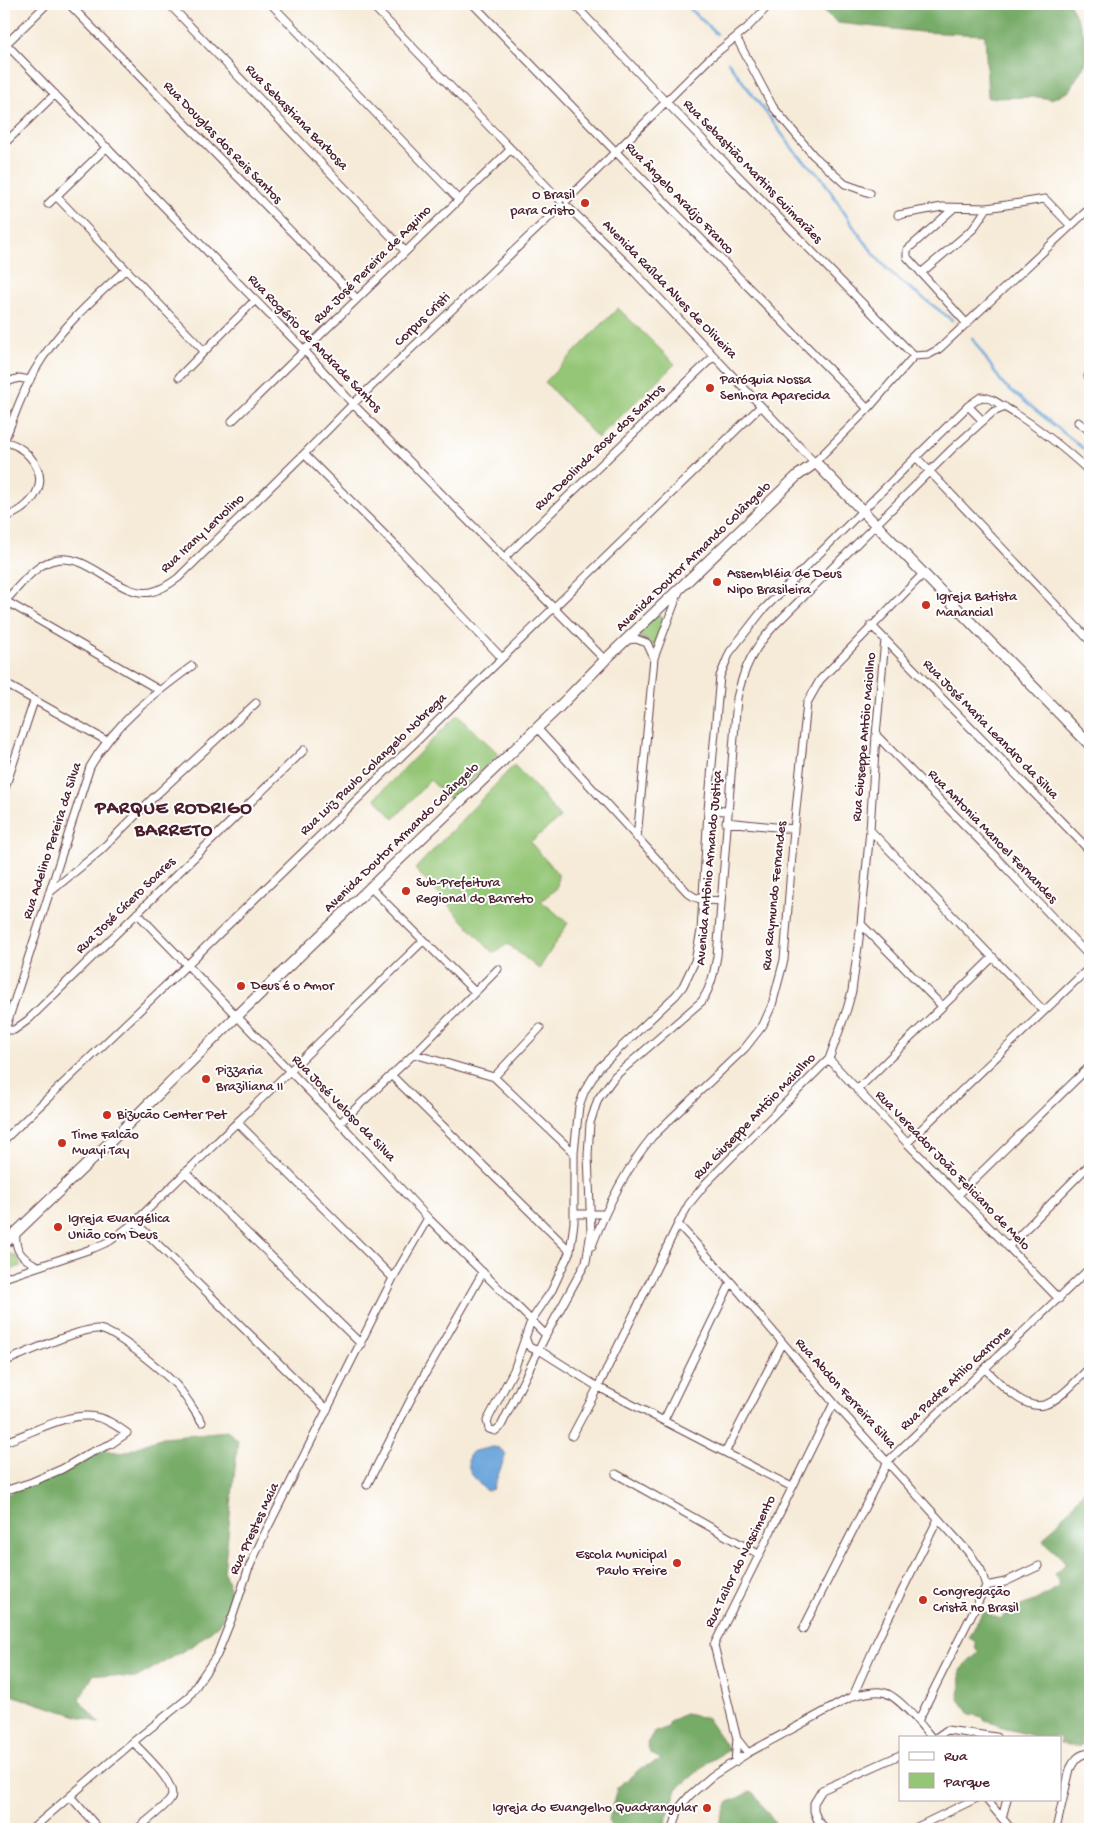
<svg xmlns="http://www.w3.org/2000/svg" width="1094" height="1833" font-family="'Gochi Hand',sans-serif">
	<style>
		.green { fill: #94c676; stroke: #6f7250 }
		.forest { fill: #77ab67; stroke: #606549 }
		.water { fill: #6ba5db; stroke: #5a6283 }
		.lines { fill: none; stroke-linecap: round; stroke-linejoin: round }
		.stream { stroke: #6ba5db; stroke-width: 2.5 }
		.street-casing { stroke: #643e45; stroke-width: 9 }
		.secondary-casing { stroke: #643e45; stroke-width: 12 }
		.street { stroke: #fff; stroke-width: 7 }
		.secondary { stroke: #fff; stroke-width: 10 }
		.poi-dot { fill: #c8321e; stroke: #fff; stroke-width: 2 }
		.labels { text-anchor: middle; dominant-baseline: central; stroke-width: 4; stroke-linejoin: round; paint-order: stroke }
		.street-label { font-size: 14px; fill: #4a1f2b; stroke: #fff }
		.poi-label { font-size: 14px; fill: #4a1f2b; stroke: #fff; text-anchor: start }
		.district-label { font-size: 19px; font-weight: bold; letter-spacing: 1px; fill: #4a1f2b; stroke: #fff }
	</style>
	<rect width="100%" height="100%" fill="#fff"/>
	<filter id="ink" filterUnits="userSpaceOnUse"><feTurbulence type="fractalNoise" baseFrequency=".02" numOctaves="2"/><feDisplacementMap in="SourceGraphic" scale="10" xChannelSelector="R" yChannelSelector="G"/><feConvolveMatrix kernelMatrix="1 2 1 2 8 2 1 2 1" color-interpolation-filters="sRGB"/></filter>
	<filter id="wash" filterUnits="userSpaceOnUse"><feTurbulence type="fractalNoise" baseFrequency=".0096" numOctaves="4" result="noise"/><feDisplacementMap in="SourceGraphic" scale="20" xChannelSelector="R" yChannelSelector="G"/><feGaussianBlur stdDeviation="1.12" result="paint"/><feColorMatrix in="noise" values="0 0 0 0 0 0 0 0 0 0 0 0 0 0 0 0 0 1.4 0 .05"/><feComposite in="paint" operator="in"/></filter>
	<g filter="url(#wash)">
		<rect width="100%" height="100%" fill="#f6ebd8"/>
		<path class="green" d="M618,308l57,56 -77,74 -53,-56z
			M657,614l7,5 -10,28 -7,-7 -11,-4z
			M457,715l42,39 -48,46 -21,-20 -36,39 -19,-21z
			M514,765l24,25 22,28 -30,24 28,32 -1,14 -16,13 27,22 -29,46 -31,-25 -15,9 -78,-84z
			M10,1254l8,3 3,9 -17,6v-10z"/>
		<path class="forest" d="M815,4h255l20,43v9l-22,36 -17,7 -13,-2 -50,1 -3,-63 -64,-3 -83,-9z
			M228,1431l10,9 -14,132 10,26 -16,27 -23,19 -59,34 -42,-4 -15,26 21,23 -96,-30v-197l100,-46 19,3 40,-16z
			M1090,1484v256l-12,7 -18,-4v-6h-22l-39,-10 -3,-4 -12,-3 -1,-3 -13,-3 -12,-16 3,-12 -1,-16 19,-18 -3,-2 -1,-9 -6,-3 14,-27 17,8 11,-9 25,-10 22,-13 1,-4 -5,-9 12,-10c-6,-10 -16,-15 -23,-24z
			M685,1714l22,4 22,32 -20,12 -32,27 -14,40h-51l-3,-9 8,-32 24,-20 21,-8 -12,-7 -3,-10 8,-11 13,-5 2,-6z
			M752,1791l27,38h-61l9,-26z"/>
		<path class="water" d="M493,1447l6,1 7,6 -13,35 -7,2c-10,-11 -21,-20 -17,-36l5,-4z"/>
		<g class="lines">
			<path class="stream" d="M685,4l32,30
				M728,62l68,91 26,25 31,48 24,32 16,17 59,45
				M972,338l31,46 87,70"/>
		</g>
	</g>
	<g filter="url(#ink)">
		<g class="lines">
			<defs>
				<path id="street" d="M69,4l288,295
					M169,4l236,247
					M271,4l187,195
					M371,4l189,196
					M473,4l142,147 253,258
					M574,4l91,97 249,255
					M736,37l37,70 40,48 32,29 25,9
					M6,44l200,206 99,101 48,53 252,256
					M4,46l43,-42
					M4,144l51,-50
					M56,196l148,155
					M567,200l143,-142 37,-30 23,-24
					M48,204l59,-57
					M567,206l60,58 185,196
					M954,208l-47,42v7l60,67
					M898,215l44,-8 45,1 58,-9 26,27
					M921,273l52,-44 14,-21
					M1088,376l2,2
					M179,377l76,-77
					M4,383l15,-5 11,2
					M968,406l15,15
					M1005,407l-12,5 -41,37 -177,176c-22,24 -31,42 -38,73l-20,258c-3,17 -6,31 -15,45l-87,75 -17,23 -8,24 -2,32 3,77 -5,30 -40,73 -45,91 -6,5 -6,-2 -2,-8 27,-51 17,-49 21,-31 18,-39 4,-28v-70l5,-47 6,-16 14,-22 77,-73 7,-9 12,-25 6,-30 7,-121 12,-134 10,-24 32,-41 154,-154 52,-51 13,-9c10,0 16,6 25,11 31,18 58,40 84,64
					M232,421l279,-272
					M1078,422l12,9
					M4,441c10,-23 18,-49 31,-71 22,-39 57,-70 90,-100
					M4,442c10,1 19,7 26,15 23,27 1,51 -26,61
					M304,454l96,96 102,108
					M916,457l174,184
					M817,460l51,-51 46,-53 14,-1 11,-6 151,-141
					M504,558l210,-202
					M4,600l155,90
					M5,601c14,-14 28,-34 46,-40 36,-13 66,37 100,31 10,-2 19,-8 27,-14l126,-124 49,-50 208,-198
					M871,625l219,226
					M627,640l9,-1 11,4 7,15
					M4,683l103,58
					M537,728l151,165c10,8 21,7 33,8
					M876,735l114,116 100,106
					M4,791l30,-90
					M708,810l19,1
					M726,822l68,7
					M870,830l174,181
					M637,838l17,-180 25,-67
					M370,887l105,105
					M49,893l51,-42 53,-53 103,-95
					M137,913l203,210 88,95 118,117
					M861,924l81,82
					M4,1030h10l14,-10 276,-270
					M4,1033l86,-266c24,-43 64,-73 102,-101
					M414,1054l80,23 80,76
					M829,1059l78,84 152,156
					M391,1075l179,176
					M494,1077l46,-49
					M857,1090l136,-133
					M237,1122l156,156
					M340,1123l74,-69 84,-85
					M4,1140l183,-175 574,-559
					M907,1143l183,-176
					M185,1172l176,172
					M958,1195l132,-129
					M574,1214h30
					M135,1222l192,188
					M678,1224l53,58 103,121 137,152 10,15 5,16
					M16,1233c-2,18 7,26 22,33
					M592,1246c15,-40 33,-76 60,-109l93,-89 18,-23 9,-20 12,-45 10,-131 13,-126 13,-23 104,-107
					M1008,1247l82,-83
					M4,1278l90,-30 16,-7 25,-19 288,-281
					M526,1339c2,8 4,10 13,11l59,37 194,100
					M4,1362c19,-8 76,-34 94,-33 17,1 68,45 80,58 9,11 16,24 24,35
					M985,1369c14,13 38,41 59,36 15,-4 35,-27 46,-38
					M664,1420l67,-138
					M572,1436l26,-49 80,-163 11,-20 17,-21 123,-124 18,-50 5,-18 9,-67 9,-94 6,-95 9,-95
					M4,1442c27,-8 64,-31 92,-25 12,2 22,10 31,16l-16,11 -21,9 -28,16 -30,13 -28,9
					M726,1451l56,-108
					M616,1474l144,81
					M367,1485l46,-90 70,-123
					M803,1629l85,-168 202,-193
					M853,1696l24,-55 61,-122
					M918,1721l68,-135 19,-4 34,-16
					M937,1737l10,-7 49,7
					M737,1739l-23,-94c41,-80 80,-162 120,-242
					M133,1742c9,10 45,42 38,56 -3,7 -27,25 -34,31
					M735,1762l2,-23 11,14
					M70,1796l29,33
					M986,1799l25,30
					M1002,1818l5,-19
					M32,1829l101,-87 55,-44 29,-43 16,-40 15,-45 17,-37 128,-255 35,-60
					M673,1829l6,-21 11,-13 22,-19 36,-23 105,-57c9,-2 19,-5 28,-4 16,1 40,33 50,45
					M826,1829l-8,-8 -4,-10v-8l8,-13 78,-35
					M913,1829l62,-30
					M1056,1829l14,-60c5,-10 9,-15 20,-16"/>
				<path id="secondary" d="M818,465l272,280
					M4,1244l105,-101 128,-127 166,-160 155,-148 47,-48 192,-184 14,-10"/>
			</defs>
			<use href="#street" class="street-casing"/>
			<use href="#secondary" class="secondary-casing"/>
			<use href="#street" class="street"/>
			<use href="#secondary" class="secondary"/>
		</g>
	</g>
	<g class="poi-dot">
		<circle cx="585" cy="203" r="5"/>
		<circle cx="710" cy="388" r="5"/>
		<circle cx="717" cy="582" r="5"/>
		<circle cx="926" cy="605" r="5"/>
		<circle cx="406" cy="891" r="5"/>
		<circle cx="241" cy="986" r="5"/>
		<circle cx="206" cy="1079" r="5"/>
		<circle cx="107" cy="1115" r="5"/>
		<circle cx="62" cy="1143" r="5"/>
		<circle cx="58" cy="1227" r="5"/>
		<circle cx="677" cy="1563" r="5"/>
		<circle cx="923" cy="1600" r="5"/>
		<circle cx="707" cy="1808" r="5"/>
	</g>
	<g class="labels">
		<g class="street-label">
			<text transform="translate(296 118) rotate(46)">Rua Sebastiana Barbosa</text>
			<text transform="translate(222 143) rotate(46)">Rua Douglas dos Reis Santos</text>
			<text transform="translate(752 172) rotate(46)">Rua Sebastião Martins Guimarães</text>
			<text transform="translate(679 199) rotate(46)">Rua Ângelo Araújo Franco</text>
			<text transform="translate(373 265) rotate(-45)">Rua José Pereira de Aquino</text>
			<text transform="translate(669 290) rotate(46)">Avenida Raílda Alves de Oliveira</text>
			<text transform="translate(423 320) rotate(-44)">Corpus Cristi</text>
			<text transform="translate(314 344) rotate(46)">Rua Rogério de Andrade Santos</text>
			<text transform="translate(600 448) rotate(-44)">Rua Deolinda Rosa dos Santos</text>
			<text transform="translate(203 534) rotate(-43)">Rua Irany Lervolino</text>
			<text transform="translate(694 557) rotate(-44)">Avenida Doutor Armando Colângelo</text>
			<text transform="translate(990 730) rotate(46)">Rua José Maria Leandro da Silva</text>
			<text transform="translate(865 737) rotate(-85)">Rua Giuseppe Antôio Maiollno</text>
			<text transform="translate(374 765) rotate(-44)">Rua Luiz Paulo Colangelo Nobrega</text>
			<text transform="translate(992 837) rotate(46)">Rua Antonia Manoel Fernandes</text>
			<text transform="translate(402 838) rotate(-44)">Avenida Doutor Armando Colângelo</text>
			<text transform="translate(53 841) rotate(-72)">Rua Adelino Pereira da Silva</text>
			<text transform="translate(710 868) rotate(-85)">Avenida Antônio Armando Justiça</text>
			<text transform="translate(775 896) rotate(-84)">Rua Raymundo Fernandes</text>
			<text transform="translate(126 906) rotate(-44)">Rua José Cícero Soares</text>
			<text transform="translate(343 1109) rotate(46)">Rua José Veloso da Silva</text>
			<text transform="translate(755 1117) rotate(-46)">Rua Giuseppe Antôio Maiollno</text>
			<text transform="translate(952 1171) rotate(46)">Rua Vereador João Feliciano de Melo</text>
			<text transform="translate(956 1379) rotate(-43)">Rua Padre Atilio Garrone</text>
			<text transform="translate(845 1394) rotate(48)">Rua Abdon Ferreira Silva</text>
			<text transform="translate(255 1529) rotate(-65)">Rua Prestes Maia</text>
			<text transform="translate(741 1562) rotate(-64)">Rua Tailor do Nascimento</text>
		</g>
		<g class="poi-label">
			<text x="575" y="195" text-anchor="end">O Brasil<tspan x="575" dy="16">para Cristo</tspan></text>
			<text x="720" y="380">Paróquia Nossa<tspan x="720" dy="16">Senhora Aparecida</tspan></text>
			<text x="727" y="574">Assembléia de Deus<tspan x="727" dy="16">Nipo Brasileira</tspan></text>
			<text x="936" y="597">Igreja Batista<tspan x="936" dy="16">Manancial</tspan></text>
			<text x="416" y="883">Sub-Prefeitura<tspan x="416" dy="16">Regional do Barreto</tspan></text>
			<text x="251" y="986">Deus é o Amor</text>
			<text x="216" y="1071">Pizzaria<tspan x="216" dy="16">Braziliana II</tspan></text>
			<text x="117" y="1115">Bizucão Center Pet</text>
			<text x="72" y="1135">Time Falcão<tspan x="72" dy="16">Muayi Tay</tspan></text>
			<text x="68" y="1219">Igreja Evangélica<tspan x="68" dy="16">União com Deus</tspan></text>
			<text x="667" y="1555" text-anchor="end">Escola Municipal<tspan x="667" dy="16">Paulo Freire</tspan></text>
			<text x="933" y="1592">Congregação<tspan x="933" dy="16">Cristã no Brasil</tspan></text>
			<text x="697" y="1808" text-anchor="end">Igreja do Evangelho Quadrangular</text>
		</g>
		<g class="district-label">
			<text x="174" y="809">PARQUE RODRIGO<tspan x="174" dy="22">BARRETO</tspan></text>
		</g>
	</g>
	<rect width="1094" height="1833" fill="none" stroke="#fff" stroke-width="20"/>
	<rect x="899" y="1736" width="162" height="65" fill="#ffffff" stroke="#b7a5aa"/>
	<rect x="909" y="1752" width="25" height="8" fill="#ffffff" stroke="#b7a5aa"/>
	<text x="944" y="1760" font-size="15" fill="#4a1f2b">Rua</text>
	<rect x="909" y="1773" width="25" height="15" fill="#94c676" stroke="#b7a5aa"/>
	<text x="944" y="1786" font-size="15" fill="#4a1f2b">Parque</text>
</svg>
